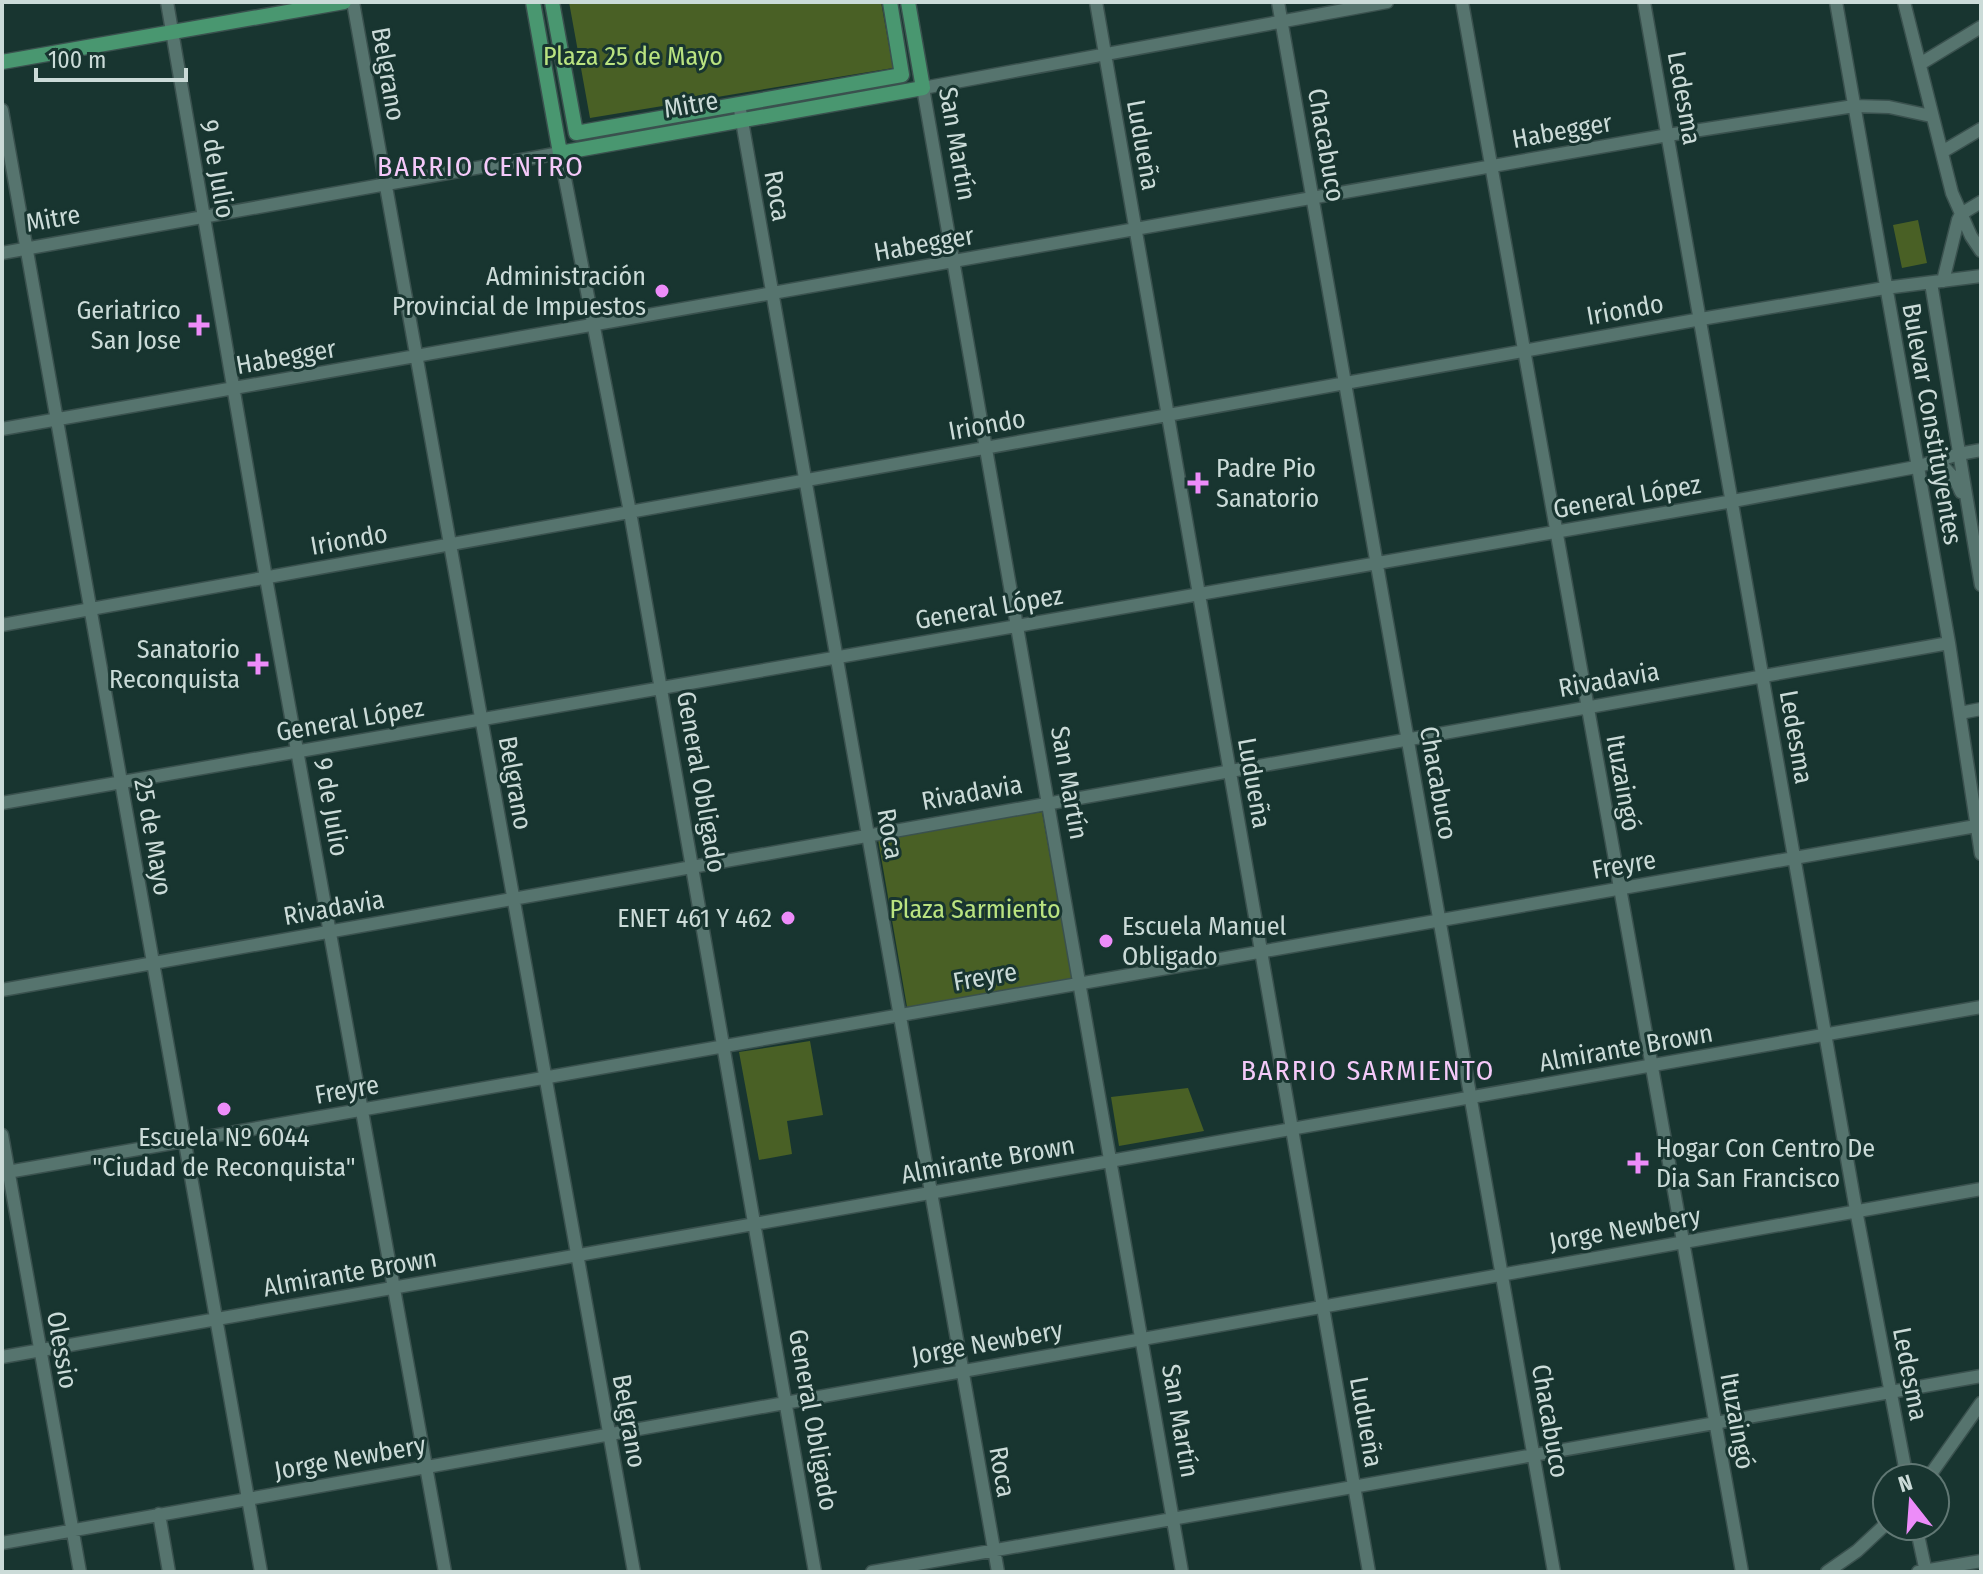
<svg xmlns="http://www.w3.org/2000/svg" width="1983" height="1574" font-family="'Fira Sans Condensed',sans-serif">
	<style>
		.green { fill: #496025 }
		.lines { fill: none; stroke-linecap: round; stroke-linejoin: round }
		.minor-casing { stroke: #3a514e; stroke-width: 15 }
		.major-casing { stroke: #3a514e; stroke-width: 17 }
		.minor { stroke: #56746e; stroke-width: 12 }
		.major { stroke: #499770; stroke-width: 14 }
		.poi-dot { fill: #ed8cf9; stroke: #183530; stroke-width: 3 }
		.labels { text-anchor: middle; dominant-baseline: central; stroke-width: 6; stroke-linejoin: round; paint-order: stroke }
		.park-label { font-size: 26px; fill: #bae380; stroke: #183530 }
		.street-label { font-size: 26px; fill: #cbdbd8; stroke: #183530 }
		.poi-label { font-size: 26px; fill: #cbdbd8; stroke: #183530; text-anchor: end }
		.neighbourhood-label { font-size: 28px; letter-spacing: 2px; fill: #f4c9f9; stroke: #183530 }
	</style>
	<rect width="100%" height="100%" fill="#183530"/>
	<path class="green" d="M569,2h312l12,66 -303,50z
		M1918,220l9,43 -25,5 -9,-43z
		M1042,812l30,167 -165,28 -29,-168z
		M810,1041l13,74 -36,6 5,33 -33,6 -20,-108z
		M1188,1088l16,43 -85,15 -8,-49z"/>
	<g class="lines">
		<defs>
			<path id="minor" d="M167,2l99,576 179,994
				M353,2l281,1570
				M1096,2l273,1570
				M1278,2l276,1570
				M1462,2l280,1570
				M1644,2l212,1208 51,268
				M1836,2l113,641 32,211
				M1904,2l48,191 19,43 10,15
				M1920,64l61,-37
				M739,104l259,1468
				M2,110l259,1462
				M1942,152l39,-23
				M2,253l558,-100 70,359 185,1060
				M1943,281l15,-61 3,-6 20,-12
				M1931,283l50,302
				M2,429l1666,-294 186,-29 35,1 42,9
				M1937,460l18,19 6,13
				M2,625l1699,-306 184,-31 96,-12
				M1960,713l21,-4
				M2,803l1731,-302 183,-34 43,-13 22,-4
				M2,990l1947,-347
				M2,1135l78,437
				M2,1173l1974,-347
				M2,1357l1979,-350
				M1928,1478l53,-75
				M159,1514l10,58
				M1916,1526l10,46
				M2,1543l1979,-354
				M872,1572l1109,-196
				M1182,1572l-259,-1484 464,-86
				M1827,1572l30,-21 30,-28
				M1918,1572l63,-11"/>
			<path id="major" d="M533,2l27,151 363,-65 -15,-86
				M552,2l24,131 326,-58 -12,-73
				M2,62l342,-60"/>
		</defs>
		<use href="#minor" class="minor-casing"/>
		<use href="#major" class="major-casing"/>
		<use href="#minor" class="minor"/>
		<use href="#major" class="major"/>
	</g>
	<g class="poi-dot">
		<circle cx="662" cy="291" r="8"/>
		<path d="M195 313h8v8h8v8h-8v8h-8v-8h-8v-8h8z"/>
		<path d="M1194 471h8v8h8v8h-8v8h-8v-8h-8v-8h8z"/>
		<path d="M254 652h8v8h8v8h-8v8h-8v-8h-8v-8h8z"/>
		<circle cx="788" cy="918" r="8"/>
		<circle cx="1106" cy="941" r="8"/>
		<circle cx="224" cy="1109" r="8"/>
		<path d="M1634 1151h8v8h8v8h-8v8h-8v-8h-8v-8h8z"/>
	</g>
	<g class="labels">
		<g class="park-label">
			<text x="633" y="56">Plaza 25 de Mayo</text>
			<text x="975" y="909">Plaza Sarmiento</text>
		</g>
		<g class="street-label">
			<text transform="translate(388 74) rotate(80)">Belgrano</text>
			<text transform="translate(1684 98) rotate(80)">Ledesma</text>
			<text transform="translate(691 105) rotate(-10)">Mitre</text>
			<text transform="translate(1562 131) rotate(-10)">Habegger</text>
			<text transform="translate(957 144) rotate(80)">San Martín</text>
			<text transform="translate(1143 145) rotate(80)">Ludueña</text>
			<text transform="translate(1326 145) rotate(80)">Chacabuco</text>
			<text transform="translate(217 169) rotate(80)">9 de Julio</text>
			<text transform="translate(777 196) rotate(80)">Roca</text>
			<text transform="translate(53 219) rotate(-10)">Mitre</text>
			<text transform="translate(924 244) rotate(-10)">Habegger</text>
			<text transform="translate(1625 310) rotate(-10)">Iriondo</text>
			<text transform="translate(286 357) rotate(-10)">Habegger</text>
			<text transform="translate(1932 424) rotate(80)">Bulevar Constituyentes</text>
			<text transform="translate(987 425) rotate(-10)">Iriondo</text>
			<text transform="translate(1627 497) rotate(-10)">General López</text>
			<text transform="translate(349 540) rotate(-10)">Iriondo</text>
			<text transform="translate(989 608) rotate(-10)">General López</text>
			<text transform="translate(1609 680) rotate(-10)">Rivadavia</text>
			<text transform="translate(350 720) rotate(-10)">General López</text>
			<text transform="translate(1796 737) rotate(80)">Ledesma</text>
			<text transform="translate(701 782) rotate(80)">General Obligado</text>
			<text transform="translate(515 783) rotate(80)">Belgrano</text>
			<text transform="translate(1069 783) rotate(80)">San Martín</text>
			<text transform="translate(1254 783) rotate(80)">Ludueña</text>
			<text transform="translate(1438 783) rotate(80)">Chacabuco</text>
			<text transform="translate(1623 783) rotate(80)">Ituzaingó</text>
			<text transform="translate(972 793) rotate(-10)">Rivadavia</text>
			<text transform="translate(331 807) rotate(80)">9 de Julio</text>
			<text transform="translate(890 834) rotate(80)">Roca</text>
			<text transform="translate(153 837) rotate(80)">25 de Mayo</text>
			<text transform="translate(1624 865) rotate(-10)">Freyre</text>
			<text transform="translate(334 908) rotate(-10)">Rivadavia</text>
			<text transform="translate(985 977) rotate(-10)">Freyre</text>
			<text transform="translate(1626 1048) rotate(-10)">Almirante Brown</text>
			<text transform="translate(347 1090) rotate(-10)">Freyre</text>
			<text transform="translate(988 1160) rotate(-10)">Almirante Brown</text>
			<text transform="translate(1625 1229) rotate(-10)">Jorge Newbery</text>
			<text transform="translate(350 1273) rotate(-10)">Almirante Brown</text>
			<text transform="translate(987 1343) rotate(-10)">Jorge Newbery</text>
			<text transform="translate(62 1350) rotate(80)">Olessio</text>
			<text transform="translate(1910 1374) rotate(79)">Ledesma</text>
			<text transform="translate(813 1420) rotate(80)">General Obligado</text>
			<text transform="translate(629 1421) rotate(80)">Belgrano</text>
			<text transform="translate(1180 1421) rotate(80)">San Martín</text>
			<text transform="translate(1550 1421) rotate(80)">Chacabuco</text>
			<text transform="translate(1737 1421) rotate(80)">Ituzaingó</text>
			<text transform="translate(1366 1422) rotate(80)">Ludueña</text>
			<text transform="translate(350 1458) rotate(-10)">Jorge Newbery</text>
			<text transform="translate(1002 1472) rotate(80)">Roca</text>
		</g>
		<g class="poi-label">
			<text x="646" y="276">Administración<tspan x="646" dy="30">Provincial de Impuestos</tspan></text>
			<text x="181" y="310">Geriatrico<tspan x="181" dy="30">San Jose</tspan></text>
			<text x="1216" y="468" text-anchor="start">Padre Pio<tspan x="1216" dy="30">Sanatorio</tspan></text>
			<text x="240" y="649">Sanatorio<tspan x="240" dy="30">Reconquista</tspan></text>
			<text x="772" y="918">ENET 461 Y 462</text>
			<text x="1122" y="926" text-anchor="start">Escuela Manuel<tspan x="1122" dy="30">Obligado</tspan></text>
			<text x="224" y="1137" text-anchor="middle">Escuela Nº 6044<tspan x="224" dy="30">"Ciudad de Reconquista"</tspan></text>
			<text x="1656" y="1148" text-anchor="start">Hogar Con Centro De<tspan x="1656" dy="30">Dia San Francisco</tspan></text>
		</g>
		<g class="neighbourhood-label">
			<text x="481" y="166">BARRIO CENTRO</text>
			<text x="1368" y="1070">BARRIO SARMIENTO</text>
		</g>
	</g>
	<rect width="1983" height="1574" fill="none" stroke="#cbdbd8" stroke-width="8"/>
	<g transform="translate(1911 1502) rotate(343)"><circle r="38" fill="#183530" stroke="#607773" stroke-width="2"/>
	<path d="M0-6L14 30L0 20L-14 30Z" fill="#ed8cf9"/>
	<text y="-12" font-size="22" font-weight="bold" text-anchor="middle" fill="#cbdbd8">N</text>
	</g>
	<path d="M36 68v12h150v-12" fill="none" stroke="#cbdbd8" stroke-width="4"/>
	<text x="48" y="68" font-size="24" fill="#cbdbd8" stroke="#183530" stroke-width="6" paint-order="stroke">100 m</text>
</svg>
